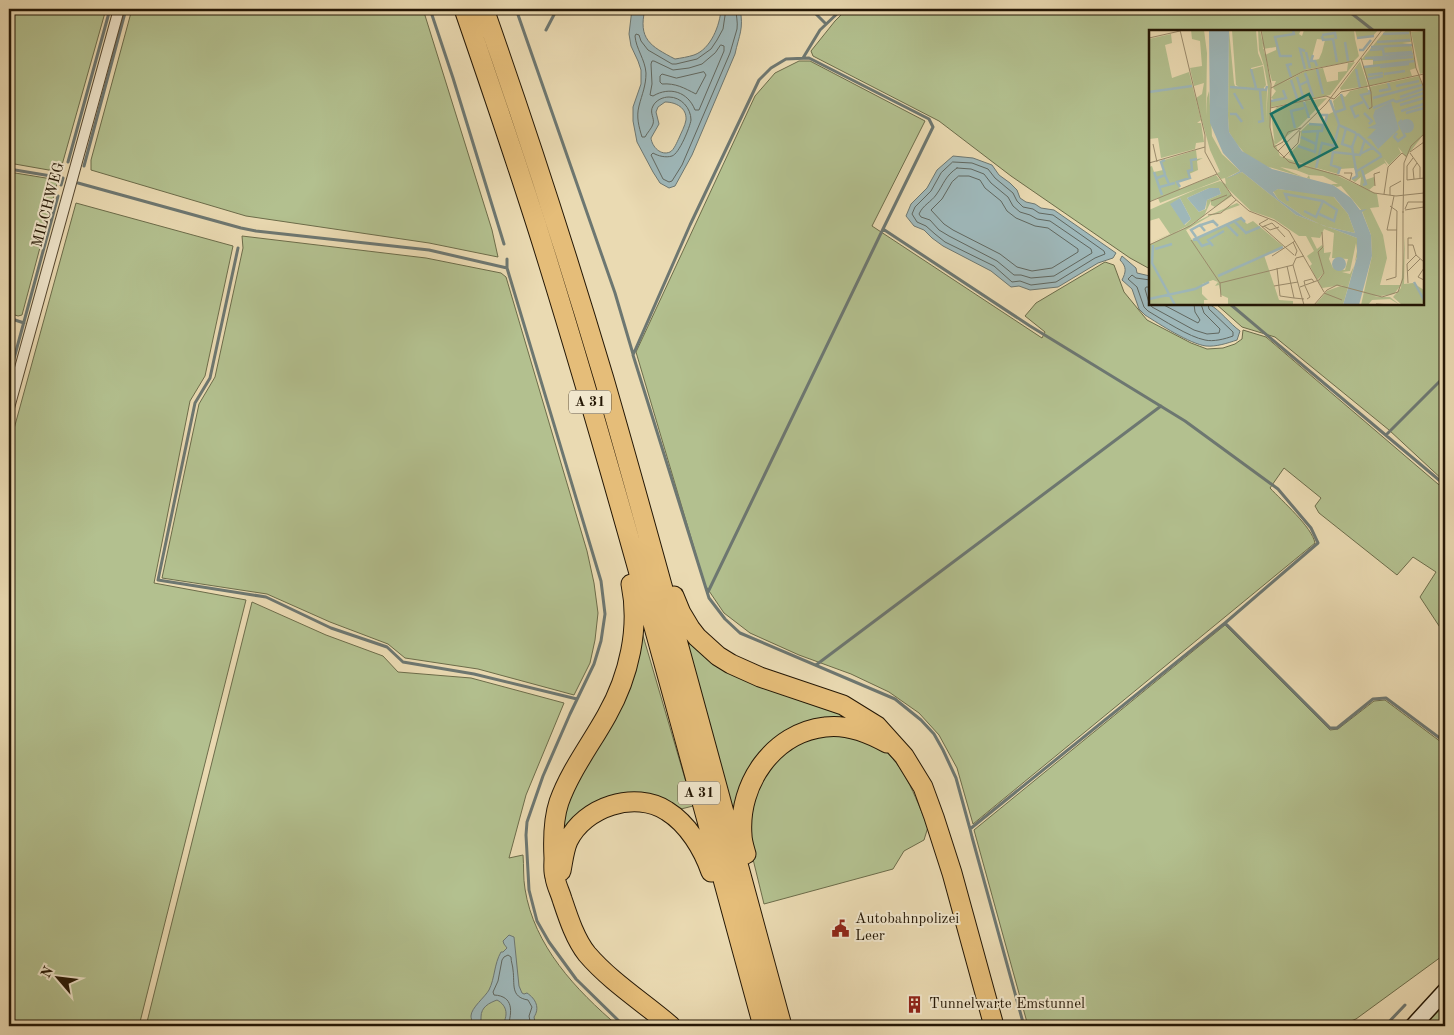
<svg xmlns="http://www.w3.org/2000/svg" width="1454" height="1035" font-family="'Old Standard TT',serif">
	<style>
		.green { fill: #b3c08f; stroke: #6c6c4a }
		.water { fill: #9eb7b9; stroke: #6d7771; fill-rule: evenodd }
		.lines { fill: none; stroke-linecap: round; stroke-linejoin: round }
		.shore { stroke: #61675f; stroke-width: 1 }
		.stream { stroke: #6d7771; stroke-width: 3 }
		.street-casing { stroke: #564830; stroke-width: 12 }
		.secondary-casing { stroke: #241705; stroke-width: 18 }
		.highway-casing { stroke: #241705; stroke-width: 21 }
		.street { stroke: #f1e7cd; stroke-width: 10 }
		.secondary { stroke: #f1e7cd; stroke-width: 15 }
		.highway { stroke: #e5bd79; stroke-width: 19 }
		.labels { text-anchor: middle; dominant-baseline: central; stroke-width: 4; stroke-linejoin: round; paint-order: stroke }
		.shield { fill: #f1e7cd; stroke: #625541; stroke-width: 1 }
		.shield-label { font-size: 14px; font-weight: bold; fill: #241705 }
		.street-label { font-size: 15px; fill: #241705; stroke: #f1e7cd }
		.poi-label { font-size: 15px; fill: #241705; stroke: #f1e7cd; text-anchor: start }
		.inset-river { fill: none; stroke: #9eb7b9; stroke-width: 2.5 }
		.inset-road { fill: none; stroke: #9b8c6d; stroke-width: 1 }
		.view { fill: #0f766e; fill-opacity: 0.15; stroke: #0f766e; stroke-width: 2.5 }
		.inset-edge { fill: none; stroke: #241705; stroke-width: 2.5 }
	</style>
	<rect width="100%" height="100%" fill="#eadab2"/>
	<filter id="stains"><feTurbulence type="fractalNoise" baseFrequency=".004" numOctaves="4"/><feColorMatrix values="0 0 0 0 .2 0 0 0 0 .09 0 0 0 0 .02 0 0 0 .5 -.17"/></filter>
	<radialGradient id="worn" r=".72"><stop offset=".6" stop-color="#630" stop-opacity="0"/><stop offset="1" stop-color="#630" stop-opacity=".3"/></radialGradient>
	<path class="green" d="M9,9h97l-46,163 -51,-9z
		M132,9h291l69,221 6,27 -69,-14 -183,-27 -155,-46v-10z
		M847,9h598v473l-56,-52 -114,-93 -33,-10 -26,-23h207v-273h-273v238l-20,-11 -119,-82 -72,-55 -126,-65 -2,-5 24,-30z
		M799,61h11l115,60 -53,105 170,112 3,-6 -20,-16 11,-13 69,-41 9,3 10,27 23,28 44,23 16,6 16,-1 12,-4 7,-5 1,-9 23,7 179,153v145l-25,-38 16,-25 -23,-15 -16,18 -78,-62 -4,-7 6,-8 -37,-30 -14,20c12,13 42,39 45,55l-342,281 -16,-56 -18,-33 -20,-22 -30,-21 -38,-18 -52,-19 -49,-22 -26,-20 -19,-28 -69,-233 119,-256 20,-23z
		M9,172l49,8 -36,135 -4,1 -9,-3z
		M76,203l157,43 -28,130 -15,25 -36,182 92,17 -107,426h-130v-579z
		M242,236l184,22 75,15 5,4 81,274 7,32 4,30 -3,27 -5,23 -16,32 -96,-26 -73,-11 -17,-14 -58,-22 -63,-28 -105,-16 37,-174 16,-27 28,-129z
		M252,602l74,33 57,21 15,16 73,6 93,25 -38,92 -17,63 14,-3c1,11 0,23 2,34 9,57 51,101 93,137h-472z
		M639,622l54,184 -20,5 -40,-13 -69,45 -6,-13z
		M1225,625l105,105 8,-1 36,-28 11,-1 60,45v209l-89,65 -18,7h-310l-54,-196z
		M682,626l19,22 170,78 -79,4 -57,88z
		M854,735c6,2 13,4 19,7 30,17 42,55 55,85l-4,13 -20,11 -11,18 -129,35 -13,-53v-36l12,-43 41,-35z
		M1445,1002v24h-22z"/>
	<path class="water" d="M632,9h13c-7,30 5,37 30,50 6,-1 13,-2 19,-4 17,-6 26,-30 27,-46h19c4,20 -1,26 -5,45l-43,101 -17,31 -6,2 -9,-5 -7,-11 -16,-30 -4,-21v-14l8,-23v-14l-3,-9 -7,-15 -2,-12zM665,102c11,0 22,6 21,18 -1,6 -5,13 -7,18 -2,4 -5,12 -9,14 -9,4 -18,-5 -19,-14l8,-14 -3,-12 2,-5z
		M953,156l20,2 19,7 7,10 11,8 7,7 3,8 6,4 9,2 6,4 13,2 62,43 -3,5 -15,5 -40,24 -28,3 -11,-4 -8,1 -20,-16 -48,-25 -11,-8 -8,-8 -10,-4 -8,-10 5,-12 16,-16 10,-18z
		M1122,256l14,12 1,5 13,3v28h59c12,7 20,19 31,27l-3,9c-9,3 -21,7 -31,6 -16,-2 -47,-22 -61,-31l-6,-6 -7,-20 -10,-9c4,-8 5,-13 -2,-20z
		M509,935l5,2 5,49 3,7 2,1 3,-1c9,6 13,15 7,24l1,5 3,4h-36c6,-10 6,-20 -5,-26 -8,3 -16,7 -16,17 0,3 0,5 -1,8l-3,1c-3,-2 -6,-5 -6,-10 0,-8 14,-19 18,-26 6,-12 5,-26 12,-38h2l4,-4 -3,-4 -1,-3z"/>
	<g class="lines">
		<path class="shore" d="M726,9l-3,20 -6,11 -6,9 -14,10 -21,5h-4l-24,-14 -7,-9 -2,-6 -3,-1 -1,2c1,13 10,23 11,37 0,13 -4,21 -7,33 -3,11 0,21 3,31h3c2,-4 7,-9 8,-13 2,-6 -4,-11 0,-18 3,-6 10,-9 16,-9 12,0 22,11 22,23 -1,7 -12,34 -19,36 -6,2 -14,0 -19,-3l-2,2 12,24 6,3 3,-1 10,-16 48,-112c2,-8 5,-16 7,-24 1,-7 -1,-13 -1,-20
			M721,45l3,1v5l-25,59h-4c-7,-18 -25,-24 -42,-14l-3,-1 2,-11 -1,-20 1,-3h2l19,9 16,-2 13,-4 13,-11z
			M704,72l2,3 -10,19c-12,-6 -20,-11 -34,-10l-2,-2v-6l2,-2 14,4z
			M953,162l19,1 16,6 7,9 18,15 4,8 6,6 10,2 6,4 14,2 51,36 1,3 -10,4 -39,24 -25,3 -11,-4 -8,1 -18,-16 -49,-24 -10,-8 -9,-8 -9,-4 -5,-8 3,-7 16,-16 10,-18z
			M957,168l14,1 13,5 7,9 17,14 5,9 7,6 10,3 7,4 13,2 41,28 1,4 -38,23 -23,2 -10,-3h-7l-17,-14 -48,-25 -10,-6 -9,-10 -9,-3 -2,-3c4,-9 12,-12 17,-19 8,-11 9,-19 21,-27z
			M959,176h10l11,4 5,8 16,13 6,10 9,7 19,8 13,2 30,21v3l-26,16 -20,3 -15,-4 -17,-13 -47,-24 -9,-6 -13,-14 11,-11 10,-17z
			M1150,280l-14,-2 -4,-3 -4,4 9,8 7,20 4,4c15,9 41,26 57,29 8,2 20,-1 28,-4v-4l-24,-23 -1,-5
			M1150,287h-4l-1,2 4,14 3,4 42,23 13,4 12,-1 1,-4 -16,-16 -3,-9
			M1162,304l36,19 2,-3 -5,-8 -1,-8
			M508,1026c4,-14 6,-30 -14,-31l-1,-3 5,-11 4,-21 2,-3 4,-2 3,2c0,5 2,9 2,13 2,14 -3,27 15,30l4,7 -3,9 2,10"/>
		<path class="stream" d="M430,9l23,69 51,166
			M516,9l99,284 18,61
			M811,9l15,15
			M1346,9l28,22
			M546,30l11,-21
			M803,58l17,-28 22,-21
			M68,162l42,-153
			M84,166l42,-157
			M9,169l54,9 -2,7
			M78,183l163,45 15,3 173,19 78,18 94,313 4,33 -4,27 -7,23 -24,50 -27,62 -16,46 -1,13 3,55 8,31 12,21 27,37 48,47
			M238,248l-28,130 -15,25 -37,177 108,17 65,31 56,19 16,15 71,12 103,25
			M507,259v9
			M1230,304l215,181
			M9,318l15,5
			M9,377l49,-181
			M1386,435l59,-59
			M708,592l175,-363
			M1225,623l105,105h7l36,-29 13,-1 59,44
			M816,665l345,-259
			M970,829l255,-206 93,-80 -7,-15 -33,-39 -93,-68 -155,-95 -147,-97 50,-102 -4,-8 -120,-61 -23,1 -15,9 -12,12 -69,145 -57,130 76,243 16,21 15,14 155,66 26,21 13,14 9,16 13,28 14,51 2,8 52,189
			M1385,1026l20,-21"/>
		<defs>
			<path id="street" d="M9,408l110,-399"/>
			<path id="secondary" d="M1413,1026l32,-35"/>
			<path id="highway" d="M464,9c29,84 58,168 84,253 78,253 145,509 215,764
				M484,9c43,122 83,246 120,370 62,215 119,431 178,647
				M631,584c9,44 -2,92 -24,131 -16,29 -37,56 -48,87 -6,18 -6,37 -5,56 0,7 -1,13 1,19 1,8 5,15 7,22 6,18 13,40 25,55 24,28 56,48 84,72
				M674,596l7,17 9,15 7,9 21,19 13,8 29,13 83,28 34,21 27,30 19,31 11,30 18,56 42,153
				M746,854c-2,-7 -4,-13 -4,-19 -4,-51 31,-102 83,-108 21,-3 44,6 62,16
				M561,871c2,-10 3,-21 7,-30 16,-34 67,-51 99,-30 21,13 36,38 44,61"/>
		</defs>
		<use href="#street" class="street-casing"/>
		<use href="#secondary" class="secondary-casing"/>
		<use href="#highway" class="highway-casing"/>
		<use href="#street" class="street"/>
		<use href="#secondary" class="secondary"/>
		<use href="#highway" class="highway"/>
	</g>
	<defs>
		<symbol id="civic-bare" viewBox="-9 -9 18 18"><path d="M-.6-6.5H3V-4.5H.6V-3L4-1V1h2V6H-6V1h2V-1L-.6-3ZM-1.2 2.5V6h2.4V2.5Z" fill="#8f2418" stroke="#f1e7cd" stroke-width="2.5" paint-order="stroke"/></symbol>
		<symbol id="building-bare" viewBox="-9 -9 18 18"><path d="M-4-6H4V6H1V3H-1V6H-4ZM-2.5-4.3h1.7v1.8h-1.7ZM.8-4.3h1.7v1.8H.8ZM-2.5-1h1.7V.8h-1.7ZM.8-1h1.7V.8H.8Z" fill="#8f2418" stroke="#f1e7cd" stroke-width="2.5" paint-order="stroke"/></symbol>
	</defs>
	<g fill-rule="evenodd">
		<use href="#civic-bare" x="828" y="916" width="25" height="25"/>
		<use href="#building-bare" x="902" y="992" width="25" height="25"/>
	</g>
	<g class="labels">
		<g class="shield">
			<rect x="569" y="390.5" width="42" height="23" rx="4"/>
			<rect x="678" y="781.5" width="42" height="23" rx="4"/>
		</g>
		<g class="shield-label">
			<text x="590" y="402">A 31</text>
			<text x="699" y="793">A 31</text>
		</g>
		<g class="street-label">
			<text transform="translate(49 205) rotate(-75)">MILCHWEG</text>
		</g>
		<g class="poi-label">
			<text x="855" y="919">Autobahnpolizei<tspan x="855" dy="17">Leer</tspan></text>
			<text x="929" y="1004">Tunnelwarte Emstunnel</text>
		</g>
	</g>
	<g transform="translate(1149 30)">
		<rect width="275" height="275" fill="#eadab2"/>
		<path d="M42,0h13l3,23 -1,63 1,-18 2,-7 3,45 10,18 18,17 -14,7 16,-6 54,43 61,23 1,10 -1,9 -2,5 2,-11 -1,-8 -6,28 -8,1 8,2 4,-8 -11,39h-28l12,-14 16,-6 -21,3 -4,-7 7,-9 -8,8 -7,-14 2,-2 -5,-8 7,-5 -8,-15h-7l-25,-17 -23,-8 -26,-25 7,10 -17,11 -4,-2v-4l-7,15 -21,13 -34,14 21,-9 -11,-16 -10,3v-11l48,-21 23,-8 6,3 -1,-6 -4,1 -4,-6 3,-1 -10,-22 -14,-52 6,-4 2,-11 -10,3 -4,-18 12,-2 -2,-25 -8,-2zM60,158h10l2,6 -14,6 -1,9 -7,3 -12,-14zM31,168l11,21 -6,6 -14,-20zM175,199l10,4 -2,25 16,1 -3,11 -12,-2 -4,-9 2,-7 -7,1v-5l6,-3 -6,3 -2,-3 -5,4 -6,-12 9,1zM80,0l5,53 1,3 4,1 -3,-2 -4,-55h24l2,23 5,12 -12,3 1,6v-5l11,-3 3,19 -3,4 4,2 -1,30 2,-34 -4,-21 -5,-16 -1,-20h2l10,49v51l10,26 56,19 41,19 2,13 -9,1 13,27 4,23 -7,27h21l-7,9 -20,3h16l10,8 -10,-6 -18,1 -4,5h-7l11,-49 -1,-21 -9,-24 -21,-25 -4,1 -6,-3h7l-15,-8 -14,-1 1,4 -3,-1 2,-3 -13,-5 -16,-3 23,10 -41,-12 -15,-9 -11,-13 -7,-11 -1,-16zM113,0h32v4v-3l7,-1 -2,4 3,2 2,-6h50l1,9 -14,1 14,-1 4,17 -5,5 -49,9 -24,14 24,-13 18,-3 4,14 11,-2v-8l9,-1 1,-8 7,-1 -25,33 -59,12v-6l4,-1 -4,-2 5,-7 -3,-3 3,-7h-4l-7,-26 11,-5v-3l-13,2zM168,9l8,1 -3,12 -3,7 -8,2zM206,0h23l-6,7 -15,1zM237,0h24l1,12 -9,1 9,1 5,24 -6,2 2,6 -43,10 -6,-19 10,-1v-6h-12zM275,1v42l-4,1 -9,-42zM22,4l1,9 -7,2 7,33 17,-6 12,48 -4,3h4l3,19 -8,1 -1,6 -34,9 -3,-20 -9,1v-100zM211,31l8,25 -27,4 -1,-2zM270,46l5,13v45l-18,23 -8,-10 3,6 -12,12 -5,-6 4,8 -3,-4 -22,13 2,4 9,-3 1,8 -6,5 -9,-4 1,-9 -6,5 -4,-3 6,-3 -3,-8 -14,1 -2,5 -40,-11 -9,-9 11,-11 1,-12 7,-7 16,1 3,-10 8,-4 -2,-10 8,-7 4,3 5,-6 17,-4 2,5 -8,3 9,-2 -1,-6zM178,68l-27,28 -25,19 -4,-31 6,-7 26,-6 4,10 -2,-10zM47,120l1,9 6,-1 -6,3 1,9 -9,4 1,4 -13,4 3,7 36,-14 4,5 -60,23 -2,-5 -9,4v-35l3,-1 2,6 9,-2 -2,-9zM129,159l54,6 16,19 7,19 -31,-7 -21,-10 -25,-17 -5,-8zM88,173l3,2 -30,11 -24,14 6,10 49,-22 6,6 6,-3 30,25 -19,9 15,45 14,1v4h-65v-7l-7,-3 -2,-10 -4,1 3,-4 -5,-2 -11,4v10l6,6h-4v4l-55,1v-60l59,-29zM256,206l-1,48 9,-1 11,7v13l-7,2h-15l-9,-8 8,-9z" fill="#b3c08f" fill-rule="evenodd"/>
		<path d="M60,0h20l-1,86 1,16 13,19 30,18 61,16 18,13 9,12 7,-1 -5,3 9,23 1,21 -13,49h-16l14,-48v-19l-61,-23 -54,-43 -16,7 14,-8 -17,-18 -13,-30zM129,159l56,8 14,17 7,19 -31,-7 -21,-10 -25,-17 -5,-7zM242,72l8,27 -21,20 -7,-10 -4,-1 9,-9 -9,-1 9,-4 -3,-8 2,-6zM251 96a7 7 0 1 1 14 0a7 7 0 1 1-14 0ZM60,158h10l2,6 -14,6 -2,9 -6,3 -12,-14zM31,168l11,21 -7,6 -14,-21zM183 234a7 7 0 1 1 14 0a7 7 0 1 1-14 0Z" fill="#9eb7b9" fill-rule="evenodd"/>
		<path class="inset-river" d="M234,4l26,-1M173,5l13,-2 1,6M173,6l1,4 10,-1 4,23M208,8l17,-2M196,12l3,19M228,12l33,-2M222,17l41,-2M210,20h4l8,-10M221,20l13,-1 1,8 29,-3M157,22l4,16M235,24l28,-2M164,25l-2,6h4l2,5M143,26h-12l-5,-19 19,-3 -1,-4M216,28l18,-1M224,30l40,-3M215,37l51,-6M231,37l29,-3M102,39l5,19M156,39l-5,-20 5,2M168,39l6,25M207,39l4,19M235,44l21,-3M219,45l15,-2M142,47l-4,-12 5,-1M148,47l7,23M218,49l16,-3M142,50l7,21M159,52l5,15M151,55l8,-4 -3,-8M247,56l23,-5M81,57l36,3 1,-4M230,61l11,-2 -2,-6M0,62l43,-6M85,63l9,16M251,67l23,-8M224,68l49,-13M181,70l9,24M122,71l15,-3 -3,-8M155,72l5,16M247,72l28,-9M251,75l24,-7M224,78l20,-8 3,2M220,79l-8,-14 9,-2 -1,-3M252,81l23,-7M187,82l9,-3 -4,-15M215,83l8,8 -3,3M257,83l18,-5M81,84h6l6,8M170,85h8l-2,8M210,85l-4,2 -4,-10 12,-5M109,92l5,-1 -3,-30 4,-2M146,98l-4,-17 13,-3M197,98l-4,16 9,3M153,102l16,-1M248,103l-3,4 4,4 7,-5 -6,-13 3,-3M209,104l23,21M152,107l15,7M149,116l17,6 3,-21h4l1,-6 -14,-1M211,124l14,-7M16,130l-4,2 4,12M167,138l6,-25 12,3 5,-21 17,8M213,140l4,14 -3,1M208,141l25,-15M5,142l8,23M189,144l2,-6 -9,-3 2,-13 27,3 5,-16M8,148l8,-3 4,9M203,149l5,-3 -5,-29 5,-14M11,157l15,-4M31,157l-3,-5 13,-4 -2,-7 4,-1 -1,-10 6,-1M139,171l-3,-7 38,7 -7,16 -12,-6M170,184l15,7 3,-11 -14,-9M86,192l11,11 14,-6M52,195l12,-4 5,5M78,195l11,11M47,207l-5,-7 9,-5 5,6M48,209l5,7 8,-3M44,210l48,-22 4,4M4,215l-1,18 23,42M64,216l-5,-6 16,-9M6,219l17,-5M69,246l65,-29M265,252l10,18M0,269l46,-10 14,-7"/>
		<path class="inset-road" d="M31,0l25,105v17l12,22 16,23 16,14 26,10 14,10 35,61M112,0l10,54 -1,43 4,20M261,0l6,38 8,20M0,8l31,-7M212,28l10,34 1,15 -3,2M122,58l33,-17 50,-10M121,78l56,-12 8,3 7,-7 83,-18M4,114l4,18M125,117l15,15 52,14 33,17 22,3 28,-3M125,117l9,-5 5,-10 13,-4M129,121l48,-47 56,-74M261,122l14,-10M261,123l10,14v11M134,128l15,-15 2,-12M264,128l-6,8v14l17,-2M0,133l56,-16M195,143h8l-2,7M265,149l-1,-10 4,-6M226,156l-1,-12 6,-2M235,164l4,-27 14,-14 5,4M241,165v-8l11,-6M245,166l-7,34h10M62,171l16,-6M0,172l68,-28M256,179l3,-7h16M256,180l19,-3M254,183l1,-50 7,-17 13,-12M59,185l13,-2 15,-13M119,189l-9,5 35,31M115,196l6,4 9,-3M113,197l10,-4 13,14M42,210l29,43M144,212l4,9 -2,5M0,215l41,-19 41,-31M259,215h5l3,10 8,7M123,226l23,-15M155,226l-8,2 -3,7 11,40M259,229v-21h4M138,236l7,32 10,1M128,238l3,28 14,2M275,238l-6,9 6,3M259,241l12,-12M237,250l10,-3 1,-66 -7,-5M259,253l-1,-19 9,-9M156,255l-1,-4 8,-2 2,3M125,256l24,-4M156,256l5,11 -3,2M151,257l19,-7 5,-7 -6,-21 5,-5 -1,-15M175,263l18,7M72,267l-1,-14 73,-18M227,274l16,1M165,275l13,-15 10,-5 45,12 16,-5 5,-14v-67"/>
		<path class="view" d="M160,64l28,53 -38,20 -28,-53z"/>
		<rect width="275" height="275" class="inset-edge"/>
	</g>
	<rect width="1454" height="1035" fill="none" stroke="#eadab2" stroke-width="30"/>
	<rect x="10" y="10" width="1434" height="1015" fill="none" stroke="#241705" stroke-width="2.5"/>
	<rect x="15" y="15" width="1424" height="1005" fill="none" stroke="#241705"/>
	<g transform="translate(58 978) rotate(298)" stroke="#f1e7cd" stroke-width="4" paint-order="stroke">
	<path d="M0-4L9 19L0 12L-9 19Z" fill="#241705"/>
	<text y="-8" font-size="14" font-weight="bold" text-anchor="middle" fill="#241705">N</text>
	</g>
	<rect width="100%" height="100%" filter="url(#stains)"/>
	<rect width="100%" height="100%" fill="url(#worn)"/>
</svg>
